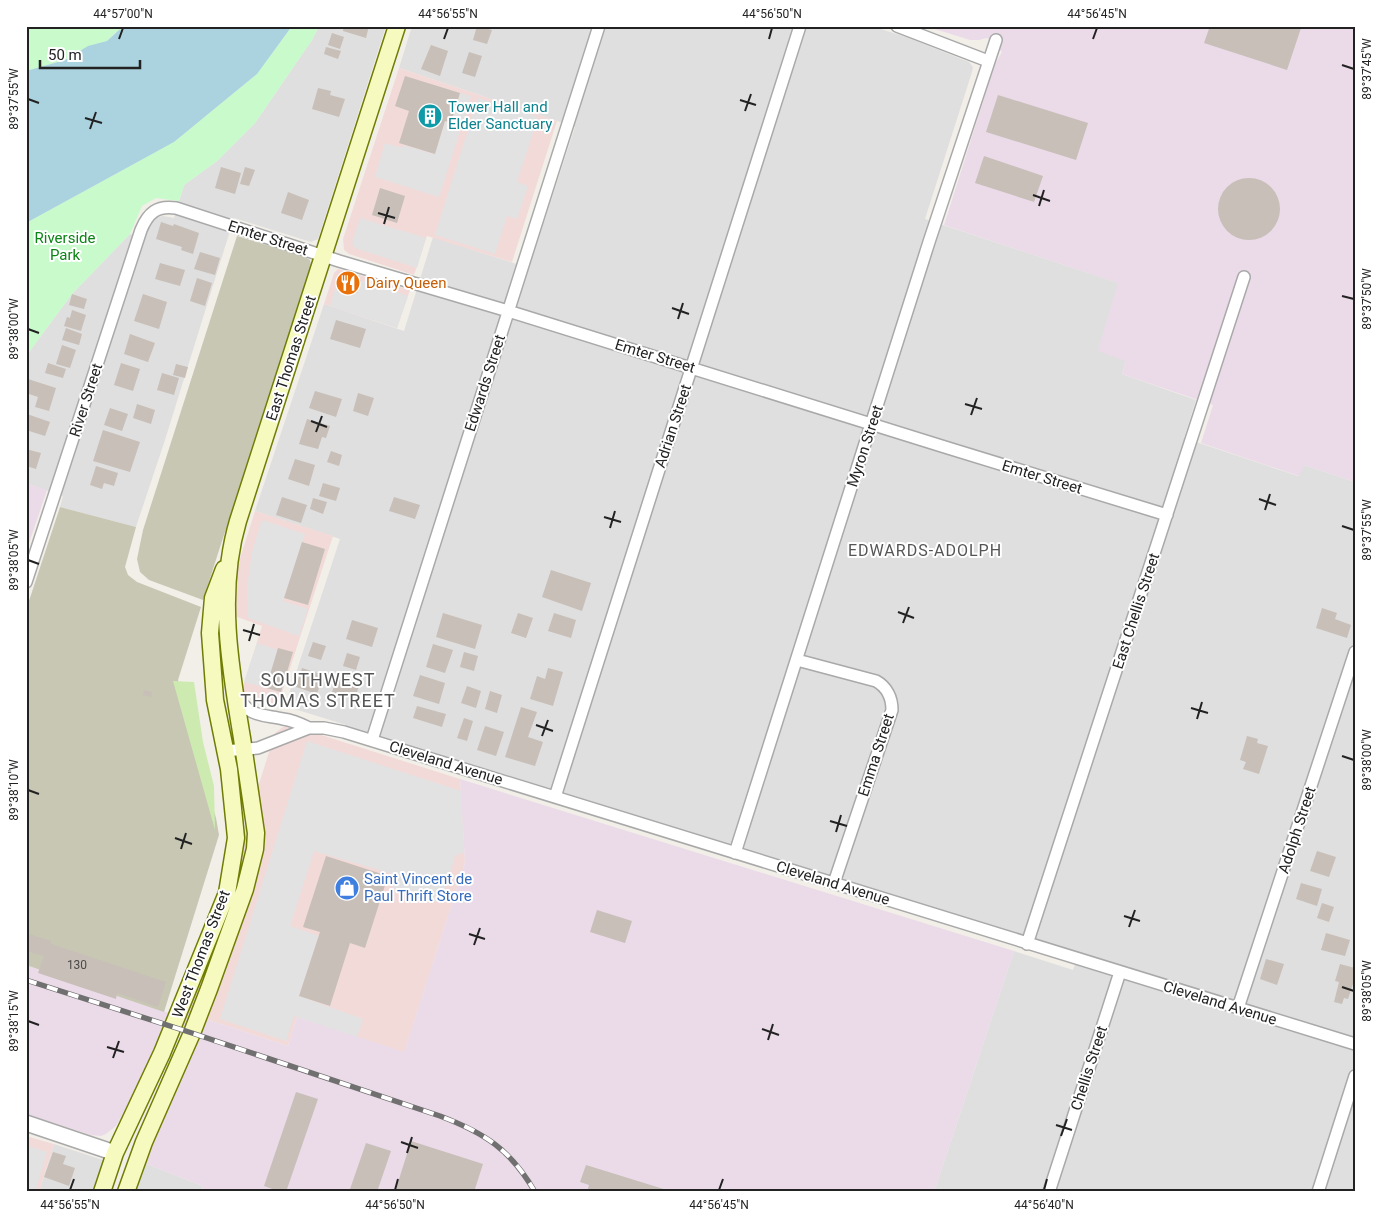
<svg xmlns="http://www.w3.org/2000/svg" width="1381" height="1218" font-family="Roboto,sans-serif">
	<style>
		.residential { fill: #e0dfdf }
		.commercial { fill: #f2dad9 }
		.industrial { fill: #ebdbe8 }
		.construction { fill: #c7c7b4 }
		.grass { fill: #cdebb0 }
		.park { fill: #c8facc }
		.parking { fill: #e2e2e2 }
		.water { fill: #aad3df }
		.building { fill: #c7bfb8 }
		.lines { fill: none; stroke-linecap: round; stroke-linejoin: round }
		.minor-casing { stroke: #a9a9a9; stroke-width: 14 }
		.tertiary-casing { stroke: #a9a9a9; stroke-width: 18 }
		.secondary-casing { stroke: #707d05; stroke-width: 19 }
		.minor { stroke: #fff; stroke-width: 11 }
		.tertiary { stroke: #fff; stroke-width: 15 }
		.secondary { stroke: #f7fabf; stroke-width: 16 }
		.rail-casing { stroke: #707070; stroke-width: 5.5 }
		.rail { stroke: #fff; stroke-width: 4; stroke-dasharray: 11; stroke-linecap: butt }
		.ticks { fill: none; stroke: #222; stroke-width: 2 }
		.labels { text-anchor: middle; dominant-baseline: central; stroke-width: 4; stroke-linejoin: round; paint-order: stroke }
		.number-label { font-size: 12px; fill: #4b4948 }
		.culture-label { font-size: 15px; fill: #0d838f; stroke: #fff; text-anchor: start }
		.park-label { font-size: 15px; fill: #0c8416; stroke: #fff }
		.street-label { font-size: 15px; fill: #222; stroke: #fff }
		.food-label { font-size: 15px; fill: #c56008; stroke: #fff; text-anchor: start }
		.shop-label { font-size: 15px; fill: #366cbe; stroke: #fff; text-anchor: start }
		.neighbourhood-label { font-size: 16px; letter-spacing: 1px; fill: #555; stroke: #fff }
		.quarter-label { font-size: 18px; letter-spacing: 1px; fill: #555; stroke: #fff }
		.neatline { fill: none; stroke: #222; stroke-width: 2 }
		.ticks-label { font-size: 12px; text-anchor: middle; fill: #222 }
	</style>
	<rect width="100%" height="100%" fill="#f2efe9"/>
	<path class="residential" d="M319,26h67l-68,213 -7,3 -77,-24 -69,222 -29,87 -76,-20 3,-11 -37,-13v-127l46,-62 58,-60 15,4 3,-12 9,-9 6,-1 11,2 10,-33 33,-24 38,-38 57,-83z
		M412,26h459l35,11 63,25 4,5 -1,5 -47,147 194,64 7,78 -4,13 74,26 -12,38 114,38 6,-11 51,17v710h-421l80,-241 59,19 6,-17 -794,-247 55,-167 -85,-28 69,-207 80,27 29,-94 96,31 46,-141 -176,-59z
		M54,1144l52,17 3,31h-70z
		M144,1163l59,23 -2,6h-66z"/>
	<path class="commercial" d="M399,68l158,53 -45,141 -85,-26 -13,39 -65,-21 -5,-4 -1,-11z
		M338,269l72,21 -13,38 -73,-24 10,-31z
		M255,511l78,25 -55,169 -37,-12 21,-67 -39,-14z
		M293,726l167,53 5,84 -61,190 -107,-36 -9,29 -101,-33 88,-280 8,-6z
		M26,1136l28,8 -15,48h-13z"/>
	<path class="industrial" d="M925,26h430v456l-51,-17 -5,11 -98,-33 12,-38 -91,-31 4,-13 -28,-10 20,-68 -174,-58 51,-161 7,-12 -15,-14 -8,2h-9z
		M26,483l21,7 -21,62z
		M460,779l554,172 -80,241h-733l2,-6 -59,-23 43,-150 101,33 9,-29 107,35 61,-189z
		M26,965l146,49 -14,33 -37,70 -5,9 -10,8 -5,2 -10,-1 -65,-21z"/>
	<path class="construction" d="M237,236l66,20 7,4 1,5 -108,335 -54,-20 -9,-8 -3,-13 6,-29z
		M60,507l76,20 -11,40 3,8 9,7 64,25 -23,73 38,138 3,17 -55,177 -138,-47v-355z"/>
	<path class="grass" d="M173,681l21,1 9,60 11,44 1,44z"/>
	<path class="park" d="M26,26h115l-25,6 -9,9 -26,9 -16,10 -39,11z
		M292,26h27l-7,14 -57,83 -38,38 -33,24 -5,16 -23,-3 -14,8 -12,28 -58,60 -46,62v-133l148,-81 83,-68z"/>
	<path class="parking" d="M460,93l11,3 -32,101 -64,-20 10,-34 17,5 1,-3 31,9 11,-33 6,2z
		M478,98l60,19 -21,65 11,4 -11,33 -10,-3 -12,38 -60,-19z
		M360,218l66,20 -9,30 -62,-20 -3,-5z
		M361,280l47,16 -11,32 -67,-22 6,-20 21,7z
		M262,520l43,14 -22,67 25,8 -9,27 -51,-18 -1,-30 5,-36z
		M257,643l21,7 -12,38 -22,-6z
		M307,741l154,50 3,61 -9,4 -14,47 -49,-15 4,-13 -82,-24 -24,75 29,10 -20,60 64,23 -6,18 -63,-21 -8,25 -66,-22z
		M26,1145l21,7 -12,40h-9z"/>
	<path class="water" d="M141,26h151l-35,48 -83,68 -148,81v-152l39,-11 23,-14 19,-5 12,-11z"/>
	<path class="building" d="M344,26h25l-3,12 -23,-7z
		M477,26l15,4 -5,14 -14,-4z
		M1210,26h85l6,2 -14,42 -83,-27z
		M332,33l12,4 -4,12 -12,-4z
		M431,45l17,6 -8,25 -19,-7z
		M326,47l15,4 -3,8 -14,-5z
		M469,52l13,4 -7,21 -13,-4z
		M405,76l55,17 -9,30 -6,-2 -10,33 -36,-11 10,-32 -14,-5z
		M318,88l13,3 -1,4 15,4 -6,18 -27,-8z
		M998,95l90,28 -12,37 -90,-28z
		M984,156l59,20 -9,26 -59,-19z
		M221,167l20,6 -6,21 -20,-6z
		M245,167l10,3 -6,16 -9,-2z
		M1218 209a31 31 0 1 1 62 0a31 31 0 1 1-62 0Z
		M380,188l25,8 -8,27 -25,-8z
		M288,192l21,8 -7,20 -21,-7z
		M161,222l12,4 1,-2 25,9 -6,21 -12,-4 1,-3 -26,-8z
		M200,252l20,6 -5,17 -21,-6z
		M160,263l25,7 -5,16 -25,-7z
		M340,274l21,6 -4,13 -21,-7z
		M197,278l15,5 -7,23 -15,-5z
		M72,294l15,5 -3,10 -15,-4z
		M143,294l24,8 -8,27 -25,-8z
		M72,310l14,5 -5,16 -17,-5 3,-9 3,1z
		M336,320l30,9 -6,19 -30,-9z
		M66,328l16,6 -3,11 -17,-5z
		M130,334l25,9 -7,19 -24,-8z
		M62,345l14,5 -6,18 -14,-4z
		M48,363l18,6 -3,9 -18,-5z
		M121,363l19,6 -7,22 -19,-6z
		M176,364l12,3 -3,11 -12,-3z
		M162,373l17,5 -5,17 -17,-5z
		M28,379l28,9 -7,23 -14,-4 3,-10 -12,-4z
		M315,391l27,8 -6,18 -27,-9z
		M358,393l16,5 -6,18 -15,-5z
		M137,404l18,6 -4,14 -18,-6z
		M110,408l18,6 -6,17 -18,-6z
		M27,414l23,8 -5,14 -19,-6z
		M307,419l23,7 -4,12 -4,-1 -4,12 -19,-5z
		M103,430l37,12 -10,30 -37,-11z
		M26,449l15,4 -5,16 -10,-3z
		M331,451l11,4 -3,11 -12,-4z
		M295,459l20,6 -6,21 -21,-7z
		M96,466l22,7 -4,13 -10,-3 -2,6 -12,-4z
		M323,483l17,5 -4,13 -17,-5z
		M282,497l25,8 -6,18 -25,-8z
		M394,497l26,8 -5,14 -26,-8z
		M313,498l14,4 -4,12 -13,-5z
		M302,542l23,7 -17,56 -24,-7z
		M551,570l40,13 -9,28 -40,-14z
		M1322,608l15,5 -2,6 16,6 -4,13 -31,-10z
		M443,613l39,12 -7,24 -39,-12z
		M518,613l15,5 -7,20 -15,-5z
		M554,613l22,7 -5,18 -23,-7z
		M352,620l26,8 -6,19 -26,-8z
		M313,642l13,4 -5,14 -13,-4z
		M433,644l20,6 -8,23 -19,-6z
		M278,648l15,4 -12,40 -15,-4z
		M464,652l14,4 -4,15 -14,-4z
		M347,653l13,4 -4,13 -13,-4z
		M302,668l21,7 -6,19 -21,-7z
		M548,668l15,4 -10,34 -23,-7 7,-23 8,3z
		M420,675l25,8 -6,21 -26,-8z
		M337,678l15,5 2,-4 6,2 -5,19 -23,-8z
		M467,686l14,5 -5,17 -15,-5z
		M144,690l8,2 -1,5 -8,-2z
		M490,691l12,4 -5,18 -12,-4z
		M417,706l29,8 -4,13 -29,-9z
		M521,707l16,5 -9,25 15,5 -8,24 -30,-9z
		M464,718l9,3 -6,20 -10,-3z
		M485,726l19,6 -8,24 -19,-6z
		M1247,736l11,3 -1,4 11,3 -9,28 -16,-5 3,-7 -6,-2z
		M1317,851l19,6 -7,20 -19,-6z
		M326,856l62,20 -23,72 -15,-5 -20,63 -31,-10 21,-64 -17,-5z
		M1301,883l21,6 -5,17 -21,-7z
		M1322,903l12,4 -5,15 -12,-4z
		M597,910l35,11 -7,22 -35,-11z
		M26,933l25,8v3l115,38 -8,25 -41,-14 -1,6 -78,-26 6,-17 -18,-5z
		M1326,933l24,7 -5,16 -24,-6z
		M1266,959l18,5 -7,21 -17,-6z
		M1340,964l15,4v10l-7,21 -4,-1 -2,6 -8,-2 5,-20 -4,-1z
		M296,1092l22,7 -32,93h-5l-17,-6z
		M411,1141l72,23 -9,28h-79z
		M366,1143l25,8 -14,41h-28z
		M53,1152l13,4 -3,8 12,4 -6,18 -25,-9z
		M586,1165l84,26v1h-83l2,-7 -9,-3z"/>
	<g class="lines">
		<defs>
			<path id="minor" d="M897,26l91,35
				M26,582l115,-352c7,-17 16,-25 35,-22l163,53 169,50 440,137 219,67
				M797,660l79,21c11,6 16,17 16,29l-58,173
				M235,696c4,4 9,10 14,14 10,7 23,6 34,9 9,1 18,5 26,9
				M372,740l227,-714
				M224,751l34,-3 51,-20h15l20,4 1011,312
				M555,797l245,-771
				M735,853l194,-611 67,-202
				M1027,944l217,-667
				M1238,1008l117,-356
				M1049,1192l71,-220
				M1318,1192l37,-116"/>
			<path id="tertiary" d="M26,1123l89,30"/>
			<path id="secondary" d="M102,1192l13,-39 47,-100 65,-160 9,-55 -7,-69 -14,-69 -5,-67 3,-35 11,-29
				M126,1192l18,-50 48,-109 17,-44 36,-100 10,-40 1,-16c-5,-32 -9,-63 -14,-95 -12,-71 -25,-147 -4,-217l159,-495"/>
		</defs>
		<use href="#minor" class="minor-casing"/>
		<use href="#tertiary" class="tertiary-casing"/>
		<use href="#secondary" class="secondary-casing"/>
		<use href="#minor" class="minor"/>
		<use href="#tertiary" class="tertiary"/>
		<use href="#secondary" class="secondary"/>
		<defs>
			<path id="rail" d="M26,980l166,53 248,83c45,17 71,34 95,76"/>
		</defs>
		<use href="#rail" class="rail-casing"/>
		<use href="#rail" class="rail"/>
	</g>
	<path class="ticks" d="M119,39l4,-11M444,39l4,-11M769,39l3,-11M1093,39l4,-11M1342,65l12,4M28,99l11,4M740,100l16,5M745,111l6,-17M85,118l17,5M90,129l6,-17M1033,195l17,6M1039,206l5,-16M378,213l17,5M384,224l5,-17M1342,296l12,3M672,308l17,6M678,319l5,-16M28,329l11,4M965,404l17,5M971,415l6,-17M311,421l16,6M316,432l6,-16M1259,499l17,6M1265,510l5,-16M604,517l17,5M1342,526l12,4M610,528l5,-17M28,560l11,4M898,612l16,6M903,623l6,-16M243,630l17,5M249,641l5,-17M1191,708l17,5M1197,719l5,-17M536,725l17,6M542,736l6,-16M1342,756l12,4M28,790l11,4M830,821l17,5M836,832l5,-17M175,838l17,6M181,849l5,-16M1124,916l16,5M1129,927l6,-17M469,934l16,5M474,945l6,-17M1342,987l12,4M28,1021l11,4M762,1029l17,6M768,1040l5,-16M107,1047l17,5M113,1058l6,-17M1056,1125l16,5M1061,1136l6,-17M401,1142l17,6M407,1153l5,-16M70,1190l4,-11M395,1190l3,-11M719,1190l4,-11M1044,1190l3,-11"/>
	<defs>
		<symbol id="building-disc" viewBox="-11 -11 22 22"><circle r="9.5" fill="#0f9aa8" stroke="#fff"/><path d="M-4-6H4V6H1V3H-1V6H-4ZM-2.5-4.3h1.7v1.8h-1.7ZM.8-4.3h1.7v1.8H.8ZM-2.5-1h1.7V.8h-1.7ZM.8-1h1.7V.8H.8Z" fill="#fff"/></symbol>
		<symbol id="restaurant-disc" viewBox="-11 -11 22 22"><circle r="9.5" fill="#e8710a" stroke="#fff"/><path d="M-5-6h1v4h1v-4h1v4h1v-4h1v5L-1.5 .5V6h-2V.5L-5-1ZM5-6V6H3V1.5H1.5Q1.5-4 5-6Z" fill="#fff"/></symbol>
		<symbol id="shop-disc" viewBox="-11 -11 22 22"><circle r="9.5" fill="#3f7fe0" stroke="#fff"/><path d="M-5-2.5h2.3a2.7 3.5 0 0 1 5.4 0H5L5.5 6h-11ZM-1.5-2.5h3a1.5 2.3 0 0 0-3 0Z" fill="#fff"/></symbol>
	</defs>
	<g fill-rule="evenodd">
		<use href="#building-disc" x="416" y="102" width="28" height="28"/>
		<use href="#restaurant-disc" x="334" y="269" width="28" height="28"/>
		<use href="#shop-disc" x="333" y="874" width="28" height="28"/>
	</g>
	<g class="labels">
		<g class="number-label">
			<text x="77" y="965">130</text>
		</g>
		<g class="culture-label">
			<text x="448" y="107">Tower Hall and<tspan x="448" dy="17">Elder Sanctuary</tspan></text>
		</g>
		<g class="park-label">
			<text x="65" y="238">Riverside<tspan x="65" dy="17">Park</tspan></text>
		</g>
		<g class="street-label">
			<text transform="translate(268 238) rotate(18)">Emter Street</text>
			<text transform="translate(655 356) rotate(17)">Emter Street</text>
			<text transform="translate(291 358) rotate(-72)">East Thomas Street</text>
			<text transform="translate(485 383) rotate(-72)">Edwards Street</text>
			<text transform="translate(86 400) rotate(-72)">River Street</text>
			<text transform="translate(673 426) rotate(-72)">Adrian Street</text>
			<text transform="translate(865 446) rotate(-72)">Myron Street</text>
			<text transform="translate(1042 477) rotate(17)">Emter Street</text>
			<text transform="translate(1136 611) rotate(-72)">East Chellis Street</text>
			<text transform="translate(876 755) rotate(-72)">Emma Street</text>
			<text transform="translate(446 763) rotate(17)">Cleveland Avenue</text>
			<text transform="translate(1297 830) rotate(-72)">Adolph Street</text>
			<text transform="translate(833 883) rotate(17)">Cleveland Avenue</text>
			<text transform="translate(201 954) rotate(-69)">West Thomas Street</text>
			<text transform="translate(1220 1003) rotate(17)">Cleveland Avenue</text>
			<text transform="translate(1089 1068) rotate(-72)">Chellis Street</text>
		</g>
		<g class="food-label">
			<text x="366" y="283">Dairy Queen</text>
		</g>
		<g class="shop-label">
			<text x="364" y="879">Saint Vincent de<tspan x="364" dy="17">Paul Thrift Store</tspan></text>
		</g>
		<g class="neighbourhood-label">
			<text x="925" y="550">EDWARDS-ADOLPH</text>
		</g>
		<g class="quarter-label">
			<text x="318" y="679">SOUTHWEST<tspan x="318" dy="21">THOMAS STREET</tspan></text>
		</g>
	</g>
	<rect width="1381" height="1218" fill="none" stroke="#ffffff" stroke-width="55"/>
	<path d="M40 60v8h100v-8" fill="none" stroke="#222222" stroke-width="2.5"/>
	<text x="48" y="60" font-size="15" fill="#222222" stroke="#ffffff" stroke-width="4" paint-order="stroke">50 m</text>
	<rect x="28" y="28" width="1326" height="1162" class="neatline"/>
	<g class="ticks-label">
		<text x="123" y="18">44°57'00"N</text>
		<text x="448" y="18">44°56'55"N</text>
		<text x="772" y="18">44°56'50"N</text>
		<text x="1097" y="18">44°56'45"N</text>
		<text transform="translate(1367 69) rotate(-90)" y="4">89°37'45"W</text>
		<text transform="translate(14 99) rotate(-90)" y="4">89°37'55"W</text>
		<text transform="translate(1367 299) rotate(-90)" y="4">89°37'50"W</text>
		<text transform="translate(14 329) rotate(-90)" y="4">89°38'00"W</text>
		<text transform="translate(1367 530) rotate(-90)" y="4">89°37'55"W</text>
		<text transform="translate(14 560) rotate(-90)" y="4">89°38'05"W</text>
		<text transform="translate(1367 760) rotate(-90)" y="4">89°38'00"W</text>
		<text transform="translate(14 790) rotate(-90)" y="4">89°38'10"W</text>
		<text transform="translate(1367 991) rotate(-90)" y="4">89°38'05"W</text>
		<text transform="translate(14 1021) rotate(-90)" y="4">89°38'15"W</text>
		<text x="70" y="1209">44°56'55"N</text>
		<text x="395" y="1209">44°56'50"N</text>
		<text x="719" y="1209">44°56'45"N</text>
		<text x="1044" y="1209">44°56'40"N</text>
	</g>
</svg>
